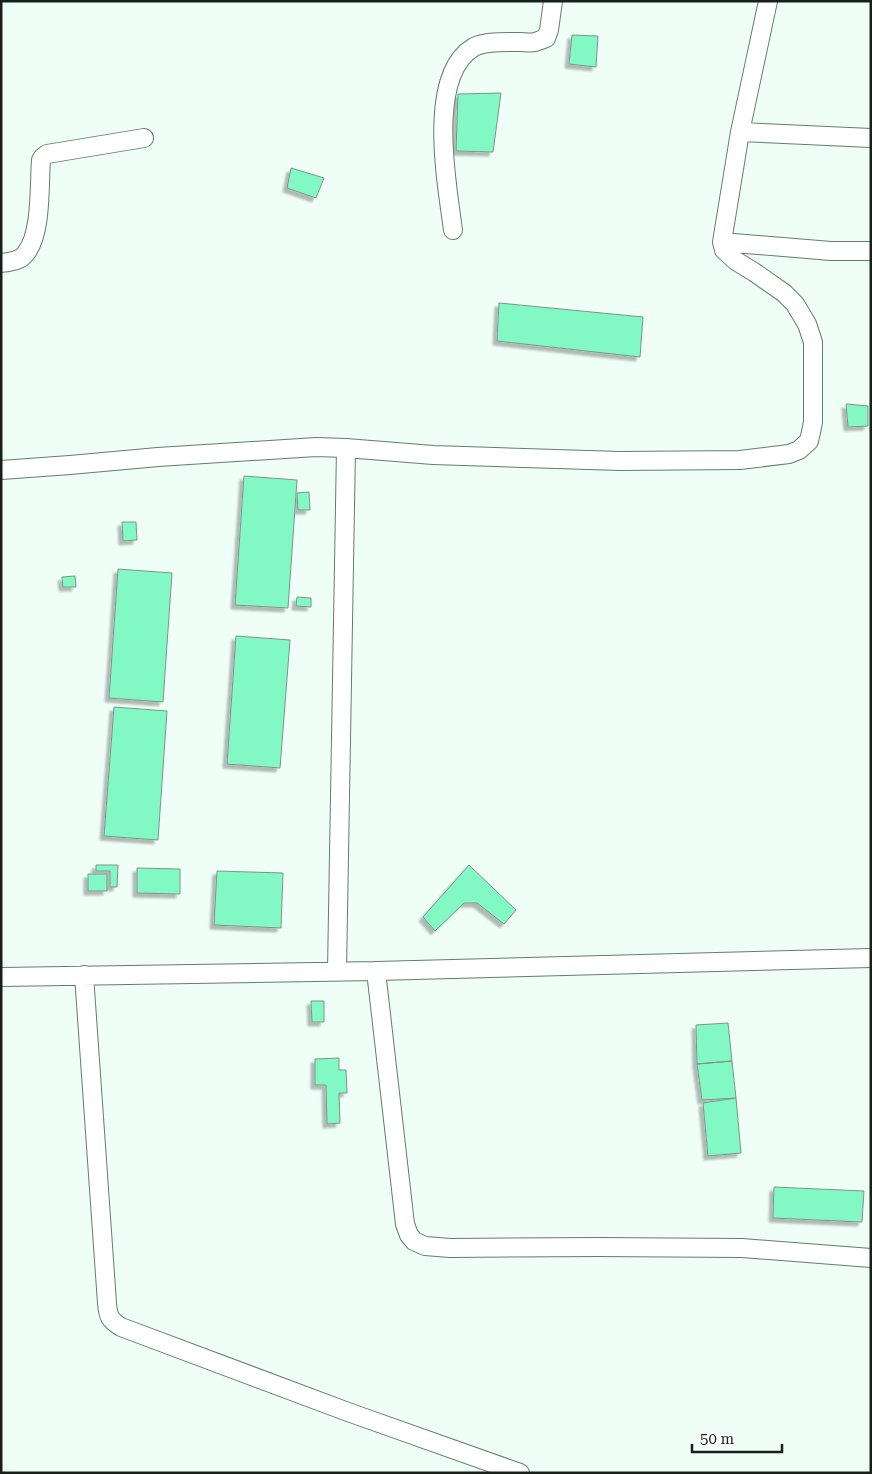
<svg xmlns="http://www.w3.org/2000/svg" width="872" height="1474" font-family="'Roboto Serif',serif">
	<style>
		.building { fill: #82f8c5; stroke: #7e9589; filter: url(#shadow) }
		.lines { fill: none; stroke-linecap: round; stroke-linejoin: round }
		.minor-casing { stroke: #657b70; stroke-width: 20 }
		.minor { stroke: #fff; stroke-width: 18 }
	</style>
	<defs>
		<filter id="shadow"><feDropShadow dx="-4" dy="4" stdDeviation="1" flood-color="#0004"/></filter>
	</defs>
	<rect width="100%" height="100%" fill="#effef6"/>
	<path class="building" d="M572,35l26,1 -2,31 -27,-3z
		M501,93l-8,59 -37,-1 2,-57z
		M291,168l33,10 -8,20 -29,-10z
		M499,303l144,14 -3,40 -143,-16z
		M846,404l22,2v20l-20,1z
		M244,476l53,4 -9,128 -53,-3z
		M309,492l1,18h-12l-1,-17z
		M122,522h14l1,18 -14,1z
		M118,569l54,4 -9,129 -54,-4z
		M75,576l1,11h-13l-1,-10z
		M297,597l14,1v9l-15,-1z
		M236,636l54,4 -10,128 -53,-4z
		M114,707l53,4 -9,129 -54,-4z
		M96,865h22l-1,22h-7v-16h-14z
		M469,865l47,45 -12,14 -27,-21h-13l-29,28 -12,-14z
		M137,868l43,1v25l-43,-1z
		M217,871l66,2 -2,55 -67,-3z
		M88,874h19v17h-19z
		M311,1001h13v21h-12z
		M728,1023l4,38 -35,3 -1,-39z
		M339,1058v12h7l1,23h-8l1,30 -13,1 -1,-39h-11v-26z
		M732,1061l4,37 -34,2 -5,-36z
		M736,1098l5,55 -33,3 -5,-53z
		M774,1187l90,4 -2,31 -89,-4z"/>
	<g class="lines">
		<defs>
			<path id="minor" d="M740,132l131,6
				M453,230c-6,-46 -27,-155 21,-183 11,-6 34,-5 46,-5 5,0 10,1 15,0 4,-1 8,-3 11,-4l3,-8 4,-29
				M722,242l109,9h40
				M1,263c9,-1 20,-2 25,-10 16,-20 13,-68 15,-93l2,-3 4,-3 97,-16
				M1,470l69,-5 88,-8 158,-10 30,1 87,7 187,6 120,-1 49,-6 10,-4 10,-9 2,-9 2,-10v-80l-6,-18 -12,-20 -11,-11 -30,-21 -18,-11 -12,-11 -2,-8 18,-110 28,-131
				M337,971l9,-523
				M376,971l29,253 4,11 5,6 11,5 25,2 148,-1 144,1 129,10
				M84,975l23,328c1,14 3,17 14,24l227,85 172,61
				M1,977l375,-6 495,-13"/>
		</defs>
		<use href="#minor" class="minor-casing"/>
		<use href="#minor" class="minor"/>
	</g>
	<rect width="872" height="1474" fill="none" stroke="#18201c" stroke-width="5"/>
	<path d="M692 1444v8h90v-8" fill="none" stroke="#18201c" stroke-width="2.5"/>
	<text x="700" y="1444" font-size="15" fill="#18201c" stroke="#ffffff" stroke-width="4" paint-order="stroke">50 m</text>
</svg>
